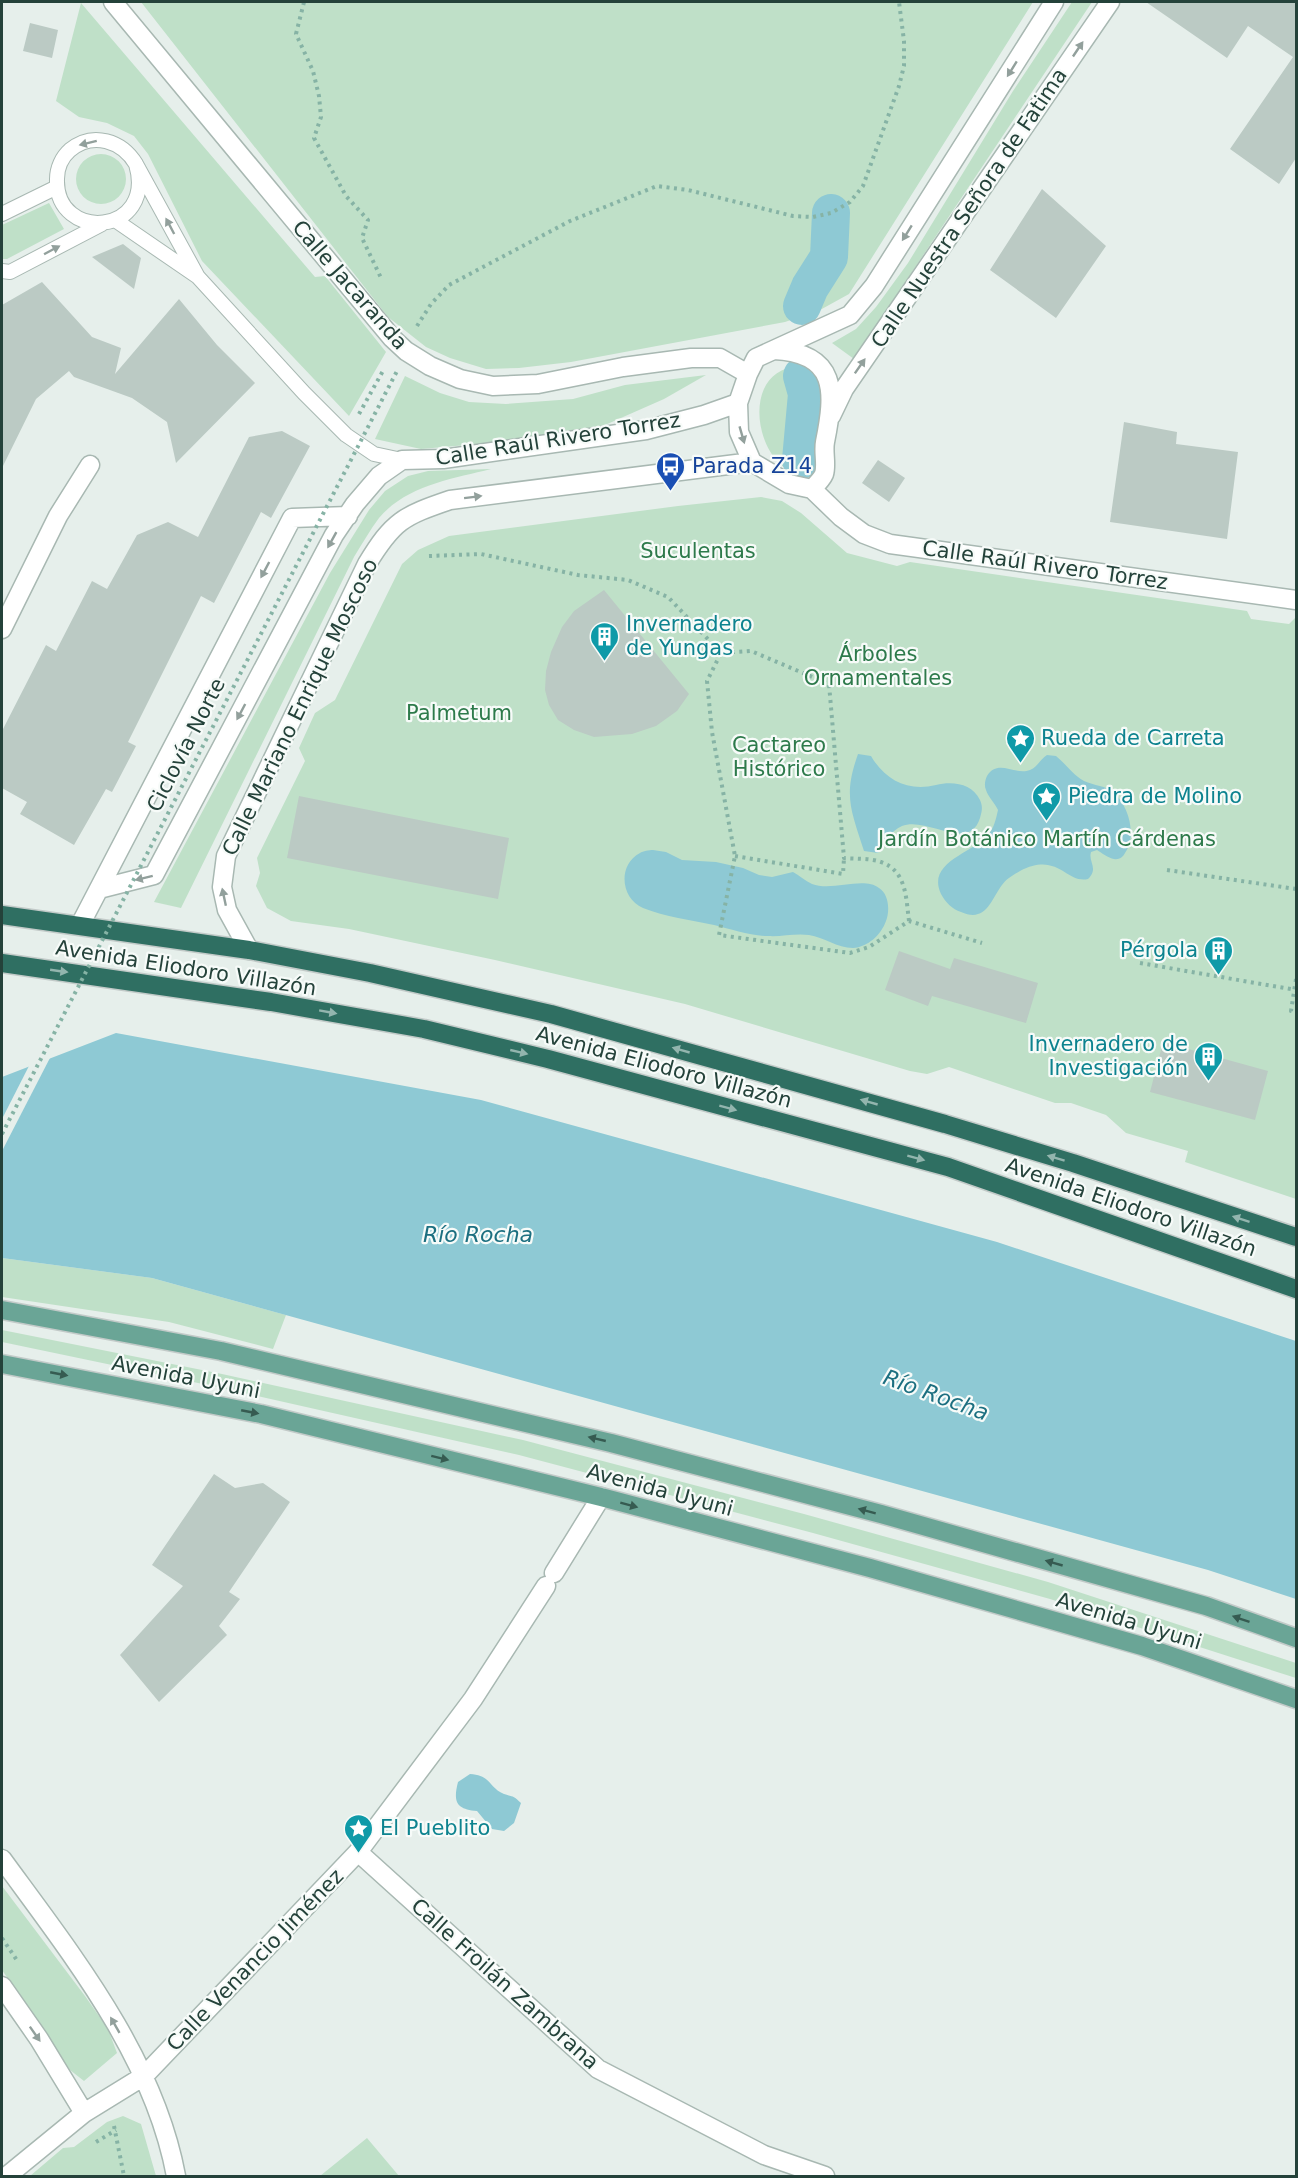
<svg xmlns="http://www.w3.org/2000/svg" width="1298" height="2178" font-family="'DejaVu Sans',sans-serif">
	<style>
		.green { fill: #bfe0c8 }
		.water { fill: #8ec9d4 }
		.pier { fill: #e6efeb }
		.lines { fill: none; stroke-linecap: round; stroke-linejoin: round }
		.canal { stroke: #8ec9d4; stroke-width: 38 }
		.building { fill: #bbcac4 }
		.lane-casing { stroke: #a8b8b2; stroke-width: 16 }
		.street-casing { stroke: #a8b8b2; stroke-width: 21 }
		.primary-casing { stroke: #c2cac8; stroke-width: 21 }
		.highway-casing { stroke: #c2cac8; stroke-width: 21 }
		.path { stroke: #86b3a5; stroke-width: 4; stroke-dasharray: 3 4.5; stroke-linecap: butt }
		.lane { stroke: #fff; stroke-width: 14 }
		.street { stroke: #fff; stroke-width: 18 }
		.primary { stroke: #6aa596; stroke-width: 18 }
		.highway { stroke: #2f6f62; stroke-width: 18 }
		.path-bridge { stroke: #86b3a5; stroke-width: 4; stroke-dasharray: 3 4.5; stroke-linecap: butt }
		.oneway { fill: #92a09c }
		.oneway2 { fill: #93b5ae }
		.oneway3 { fill: #365b51 }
		.labels { text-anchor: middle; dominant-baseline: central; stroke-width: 4.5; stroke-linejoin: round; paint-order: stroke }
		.street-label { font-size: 21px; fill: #24423a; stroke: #f7fbf9 }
		.transit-label { font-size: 21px; fill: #164399; stroke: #f7fbf9; text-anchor: start }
		.park-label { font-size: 21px; fill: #2d7a4b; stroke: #f7fbf9 }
		.culture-label { font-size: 21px; fill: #0d838f; stroke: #f7fbf9; text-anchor: start }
		.water-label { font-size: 22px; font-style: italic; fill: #1c6f80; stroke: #f7fbf9 }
	</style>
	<rect width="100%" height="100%" fill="#e6efeb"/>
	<path class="green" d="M141,2h892l-184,292 -29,16 -35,12 -214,40 -52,6 -33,1 -36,-11 -24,-11 -38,-30z
		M1072,2h20l-238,357 -22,-16 24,-14 20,-22 32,-44 105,-172z
		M81,3l234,274 10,-1 61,76 -37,64 -147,-155 -54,-107 -14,-18 -27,-13 -28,-6 -23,-16z
		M76 179a25 25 0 1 1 50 0a25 25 0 1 1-50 0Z
		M49,203l15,26 -57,30h-5v-34z
		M793,367l18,6 10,22v18l-7,49 -8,11c-47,5 -70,-97 -13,-106z
		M706,375l-42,24 -59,26 -59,13 -125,11 -46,-10 30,-63 35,17 29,9 37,2 67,-5 52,-14z
		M491,469c-39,10 -84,16 -112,49 -9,12 -17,26 -25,39l-173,351 -27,-6 176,-329 39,-63 16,-19 23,-15 20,-5z
		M761,497l21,4 19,12 46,40 50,13 13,-4 337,49 4,8 38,5 7,-7v582l-111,-37 3,-11 -62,-18 -20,-18 -35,-12h-16l-106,-36 -22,7 -17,-3 -225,-67 -190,-44 -146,-31 -58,-8 -24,-13 -11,-22 4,-13 -3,-15 48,-97 -6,-13 16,-35 20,-13 67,-136 16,-14 31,-14 229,-30z
		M2,1258l150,20 134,37 -13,34 -104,-27 -167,-25z
		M2,1330l220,44 301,66 281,74 244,68 248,81v15l-246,-79 -237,-66 -294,-78 -297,-67 -220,-46z
		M2,1886l83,110 23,33 9,24 -33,28 -14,-11 -68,-100z
		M123,2116l18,8 15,52h-126l33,-28 11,-1 33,-25z
		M367,2138l32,38h-79z"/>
	<path class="water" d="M858,754l13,2c14,24 37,36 65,29 16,-4 36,-2 44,15 3,7 2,11 0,18 -11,35 -53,-2 -78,8 -12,5 -17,17 -24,27l-14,-2c-13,-41 -21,-55 -6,-97z
		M1047,755l9,1c10,8 16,18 28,25 10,5 22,4 30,12 15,13 23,43 11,60 -2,4 -6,7 -11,6 -6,-1 -12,-6 -17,-9l-6,2c-3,10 8,16 -3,27 -22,5 -30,-28 -68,-8 -7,4 -14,8 -18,14 -11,15 -16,38 -41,27 -9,-3 -15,-9 -20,-18 -15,-32 32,-41 47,-59 6,-7 8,-16 10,-25 -3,-7 -10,-13 -12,-20 -2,-4 -1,-10 1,-14 11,-18 28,0 43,-6 8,-3 10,-11 17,-15z
		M653,850l13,2 16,8 34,2 27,6 16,7 13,2 21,-5c6,3 12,9 19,12 20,8 51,-8 67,4 10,6 11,23 7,33 -5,14 -18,26 -33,27 -16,0 -29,-11 -44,-13 -14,-2 -28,2 -41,1 -18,0 -37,-7 -54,-11 -23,-5 -49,-8 -71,-17 -22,-9 -26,-43 -3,-55 3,-2 9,-3 13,-3z
		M116,1033l365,67 516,142 299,99v258l-88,-29 -1056,-292 -150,-20v-181z
		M470,1774c21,1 19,14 34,20 9,3 9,1 17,9l-7,20 -10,8 -12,-2 -15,-18c-21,-2 -24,-9 -19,-29z"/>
	<path class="pier" d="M52,1054l-50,97v-32l29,-57z"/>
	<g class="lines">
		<path class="canal" d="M802,306l8,-19 19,-30 2,-44
			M801,460l6,-66 -5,-18"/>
	</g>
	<path class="building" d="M1146,2h150v156l-17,26 -49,-35 63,-92 -45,-31 -21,32z
		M30,23l28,7 -6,28 -29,-7z
		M1042,189l64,57 -50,72 -66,-48z
		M123,244l18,14 -7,31 -42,-32z
		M42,282l50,55 29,11 -6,26 64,-75 38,46 38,38 -79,80 -9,-41 -35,-24 -58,-21 -5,-6 -33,28 -34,69v-163z
		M1124,422l53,10 -1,12 62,8 -11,87 -117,-17z
		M282,431l28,15 -39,72 -10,-6 -47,91 -13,-7 -73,146 8,4 -24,46 -6,-3 -32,56 -54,-31 7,-12 -25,-14v-57l44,-86 10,6 36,-70 15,8 30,-54 31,-13 30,15 51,-100z
		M878,460l27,18 -16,24 -27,-19z
		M604,590l85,104 -12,17 -21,15 -24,8 -38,3 -20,-7 -16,-10 -9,-15 -4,-15 1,-19 5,-19 11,-25 12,-16z
		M299,796l210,42 -11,61 -211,-41z
		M899,951l51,18 4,-11 84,25 -12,40 -94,-27 -4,10 -43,-16z
		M1163,1042l105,29 -13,49 -105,-28z
		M214,1474l21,14 28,-5 27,19 -61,90 11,7 -21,27 8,9 -68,67 -39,-47 63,-69 -31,-21z"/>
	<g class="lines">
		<defs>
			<path id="lane" d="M136,164c21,72 -81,79 -79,15 0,-11 5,-22 13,-29 23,-19 52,-9 66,14l62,113
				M2,214l55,-27
				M115,220l83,57 106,116 42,42 28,19 28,6
				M2,271l8,1 92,-48"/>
			<path id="street" d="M113,2l279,336 14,13 24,15 30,13 33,7 45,-2 85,-17 68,-9h29l28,16
				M774,350c64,3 61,42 51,92 -2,10 2,23 -1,32 -2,5 -8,11 -12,15
				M831,416l13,-27 266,-387
				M812,489l-23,-5 -37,-22 -13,-30 -1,-29 10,-29 8,-16 94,-43 24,-29 180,-284
				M812,489l29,28 23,17 26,10 406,56
				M2,629l56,-113 32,-51
				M99,889l55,-14 180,-340 21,-31 24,-28 23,-16 41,-1 203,-29 58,-15 34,-12
				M80,925l212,-407 56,-2
				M249,950l-22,-40 -5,-23 4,-31 141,-292c26,-43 36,-48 83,-64l302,-38
				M554,1573l47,-76
				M358,1852l240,217 166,86 61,21
				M2,1859c70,96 152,198 174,317
				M2,1986l37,53 45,74
				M7,2176l77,-63 60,-37 214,-224 115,-153 73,-113"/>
			<path id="primary" d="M2,1310l219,41 390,92 270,71 325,92 90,32
				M2,1364l259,50 340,83 269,71 272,78 154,53"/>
			<path id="highway" d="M2,915l247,35 121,23 181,41 394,110 128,39 223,74
				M2,963l269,39 153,27 124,30 400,108 348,122"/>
		</defs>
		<use href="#lane" class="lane-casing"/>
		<use href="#street" class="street-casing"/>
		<use href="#primary" class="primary-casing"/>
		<use href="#highway" class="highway-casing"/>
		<path class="path" d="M304,2l-8,32 17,37 6,25 2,21 -7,21 32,58 22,24 -6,18 20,42
			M417,326l14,-22 18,-19 121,-64 87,-35 31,4 105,26 20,1 18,-4 19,-11 13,-16 36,-100 5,-20v-25l-5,-39
			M359,414l25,-45
			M429,556l52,-2 97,21 50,5 40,17 53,56
			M735,856l108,18 1,-16
			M1167,870l129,19
			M909,921c-3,-22 -2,-50 -28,-59 -11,-4 -26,-3 -37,-4l-15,-174 -78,-33 -30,2 -14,28 5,51 23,124 -16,79 131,18 19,-6 40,-26 73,22
			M1140,963l156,27
			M1296,979l-5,32 5,1
			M2,1938l16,24
			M114,2126l10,50
			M96,2142l20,-12"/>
		<use href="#lane" class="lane"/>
		<use href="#street" class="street"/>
		<use href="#primary" class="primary"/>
		<use href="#highway" class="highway"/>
		<path class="path-bridge" d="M2,1134l395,-763"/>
	</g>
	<defs><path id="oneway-solid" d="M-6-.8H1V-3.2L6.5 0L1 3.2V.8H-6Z" transform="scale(1.5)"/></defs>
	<g class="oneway">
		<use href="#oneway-solid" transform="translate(1078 49) rotate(-56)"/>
		<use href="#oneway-solid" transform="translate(1012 69) rotate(122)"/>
		<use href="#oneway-solid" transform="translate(88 143) rotate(166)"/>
		<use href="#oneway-solid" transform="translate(170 226) rotate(-118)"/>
		<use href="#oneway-solid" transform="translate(907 233) rotate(122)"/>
		<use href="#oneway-solid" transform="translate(52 250) rotate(-28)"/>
		<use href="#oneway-solid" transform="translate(860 366) rotate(-55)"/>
		<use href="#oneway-solid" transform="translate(742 435) rotate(74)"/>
		<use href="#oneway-solid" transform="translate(473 497) rotate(-7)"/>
		<use href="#oneway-solid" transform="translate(332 540) rotate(119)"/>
		<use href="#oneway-solid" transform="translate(265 570) rotate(118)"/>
		<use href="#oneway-solid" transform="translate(241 712) rotate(118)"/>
		<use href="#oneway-solid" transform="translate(144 878) rotate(166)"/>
		<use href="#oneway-solid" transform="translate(224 897) rotate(-102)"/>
		<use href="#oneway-solid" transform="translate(115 2025) rotate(-120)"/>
		<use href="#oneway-solid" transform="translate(35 2034) rotate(55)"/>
	</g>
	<g class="oneway2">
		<use href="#oneway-solid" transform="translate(59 971) rotate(8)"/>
		<use href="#oneway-solid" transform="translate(328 1012) rotate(10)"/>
		<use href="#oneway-solid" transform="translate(681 1050) rotate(-164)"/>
		<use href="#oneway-solid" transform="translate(519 1052) rotate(13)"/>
		<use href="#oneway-solid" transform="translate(869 1102) rotate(-164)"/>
		<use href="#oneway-solid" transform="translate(728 1108) rotate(15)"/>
		<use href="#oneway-solid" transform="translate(916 1158) rotate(15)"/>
		<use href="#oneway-solid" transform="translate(1056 1158) rotate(-163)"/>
		<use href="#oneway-solid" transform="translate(1241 1219) rotate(-162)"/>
	</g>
	<g class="oneway3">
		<use href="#oneway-solid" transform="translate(59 1374) rotate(11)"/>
		<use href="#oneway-solid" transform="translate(250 1412) rotate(11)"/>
		<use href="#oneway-solid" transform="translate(597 1439) rotate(-167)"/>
		<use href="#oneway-solid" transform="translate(440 1458) rotate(14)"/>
		<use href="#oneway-solid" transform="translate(629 1505) rotate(15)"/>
		<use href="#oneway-solid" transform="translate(867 1511) rotate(-165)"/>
		<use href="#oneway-solid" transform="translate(1054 1563) rotate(-164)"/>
		<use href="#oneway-solid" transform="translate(1241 1619) rotate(-161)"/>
	</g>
	<defs>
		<symbol id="bus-pin" viewBox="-11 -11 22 30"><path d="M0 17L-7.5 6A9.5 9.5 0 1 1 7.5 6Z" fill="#1a4fb4" stroke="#f7fbf9"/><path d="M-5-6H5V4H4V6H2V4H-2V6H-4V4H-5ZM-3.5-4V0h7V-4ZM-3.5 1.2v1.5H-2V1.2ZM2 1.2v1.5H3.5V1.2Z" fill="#fff"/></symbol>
		<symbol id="building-pin" viewBox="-11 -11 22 30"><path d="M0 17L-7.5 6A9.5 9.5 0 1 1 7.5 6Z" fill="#0f9aa8" stroke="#f7fbf9"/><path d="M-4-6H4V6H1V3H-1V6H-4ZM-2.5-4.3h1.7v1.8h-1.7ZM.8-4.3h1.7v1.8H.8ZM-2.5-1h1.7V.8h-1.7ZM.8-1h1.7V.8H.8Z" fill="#fff"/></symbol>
		<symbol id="sight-pin" viewBox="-11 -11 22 30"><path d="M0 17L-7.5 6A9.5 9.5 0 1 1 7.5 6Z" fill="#0f9aa8" stroke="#f7fbf9"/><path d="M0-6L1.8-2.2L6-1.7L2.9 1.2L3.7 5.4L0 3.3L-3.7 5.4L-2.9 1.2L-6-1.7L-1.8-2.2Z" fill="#fff"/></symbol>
	</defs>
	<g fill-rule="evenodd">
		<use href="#bus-pin" x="654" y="450" width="33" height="45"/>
		<use href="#building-pin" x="588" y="620" width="33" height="45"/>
		<use href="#sight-pin" x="1004" y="722" width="33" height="45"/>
		<use href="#sight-pin" x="1030" y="780" width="33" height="45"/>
		<use href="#building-pin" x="1202" y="934" width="33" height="45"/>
		<use href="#building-pin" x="1192" y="1040" width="33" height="45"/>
		<use href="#sight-pin" x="342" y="1812" width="33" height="45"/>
	</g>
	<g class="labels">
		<g class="street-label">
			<text transform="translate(969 208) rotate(-56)">Calle Nuestra Señora de Fatima</text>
			<text transform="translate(350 285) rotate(49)">Calle Jacaranda</text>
			<text transform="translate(558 439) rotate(-9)">Calle Raúl Rivero Torrez</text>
			<text transform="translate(1045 565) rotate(8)">Calle Raúl Rivero Torrez</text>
			<text transform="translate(300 707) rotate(-64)">Calle Mariano Enrique Moscoso</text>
			<text transform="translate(186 745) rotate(-63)">Ciclovía Norte</text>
			<text transform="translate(186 968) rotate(9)">Avenida Eliodoro Villazón</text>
			<text transform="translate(664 1067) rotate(15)">Avenida Eliodoro Villazón</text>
			<text transform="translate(1131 1207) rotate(19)">Avenida Eliodoro Villazón</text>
			<text transform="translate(186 1377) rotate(11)">Avenida Uyuni</text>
			<text transform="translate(660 1490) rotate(15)">Avenida Uyuni</text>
			<text transform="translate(1129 1621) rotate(17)">Avenida Uyuni</text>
			<text transform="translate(255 1960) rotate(-46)">Calle Venancio Jiménez</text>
			<text transform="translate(505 1984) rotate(42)">Calle Froilán Zambrana</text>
		</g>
		<g class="transit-label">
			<text x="692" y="466">Parada Z14</text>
		</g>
		<g class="park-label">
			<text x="698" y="551">Suculentas</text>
			<text x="878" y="654">Árboles<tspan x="878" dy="24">Ornamentales</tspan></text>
			<text x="459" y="713">Palmetum</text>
			<text x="779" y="745">Cactareo<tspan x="779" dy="24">Histórico</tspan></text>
			<text x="1047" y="839">Jardín Botánico Martín Cárdenas</text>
		</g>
		<g class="culture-label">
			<text x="626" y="624">Invernadero<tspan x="626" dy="24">de Yungas</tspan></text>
			<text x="1041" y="738">Rueda de Carreta</text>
			<text x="1068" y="796">Piedra de Molino</text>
			<text x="1198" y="950" text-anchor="end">Pérgola</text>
			<text x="1188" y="1044" text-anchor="end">Invernadero de<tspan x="1188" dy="24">Investigación</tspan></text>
			<text x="380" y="1828">El Pueblito</text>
		</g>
		<g class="water-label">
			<text x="478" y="1234">Río Rocha</text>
			<text transform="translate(936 1395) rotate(20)">Río Rocha</text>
		</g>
	</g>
	<rect width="1298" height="2178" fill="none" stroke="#24423a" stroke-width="6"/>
</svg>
